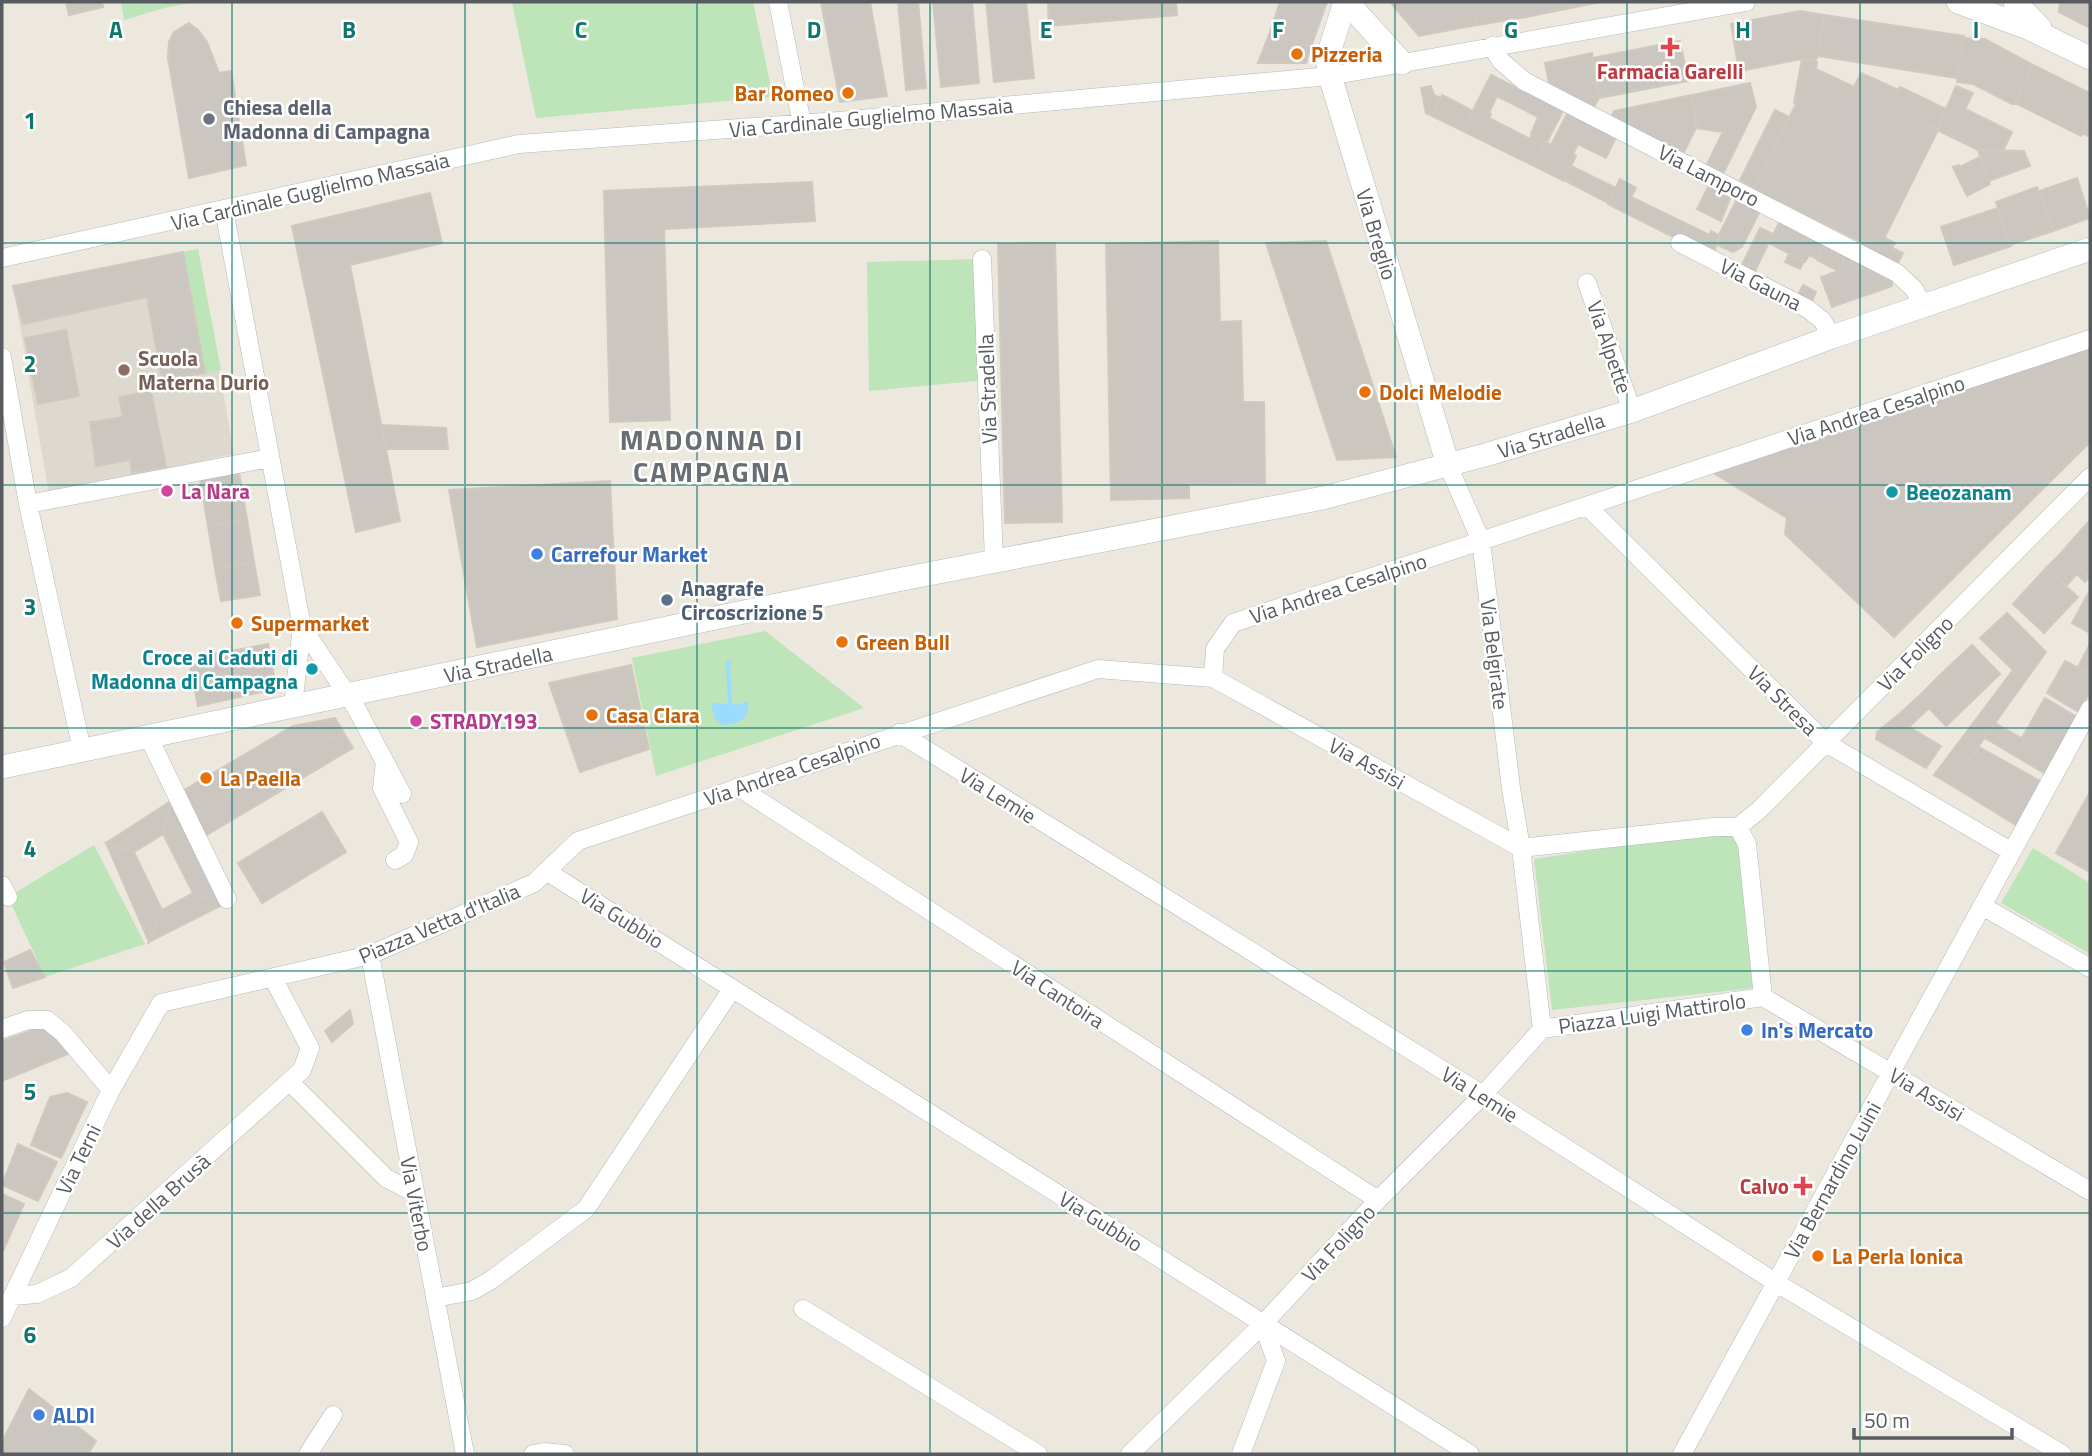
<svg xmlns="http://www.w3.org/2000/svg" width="2092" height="1456" font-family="'Titillium Web',sans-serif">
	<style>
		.education { fill: #ded9cf }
		.green { fill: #bde5b9 }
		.water { fill: #9bdbff }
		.building { fill: #cbc6c0; stroke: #d0c9bd; stroke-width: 2 }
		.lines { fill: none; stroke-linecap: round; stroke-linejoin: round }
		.minor-casing { stroke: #b5b8bc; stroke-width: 19 }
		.tertiary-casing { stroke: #b5b8bc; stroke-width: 24 }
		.minor { stroke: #fff; stroke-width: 18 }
		.tertiary { stroke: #fff; stroke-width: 23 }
		.grid { fill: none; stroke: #0f766e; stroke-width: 2; stroke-opacity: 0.55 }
		.health-dot { fill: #e0444e; stroke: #fff; stroke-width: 2.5 }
		.food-dot { fill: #e8710a; stroke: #fff; stroke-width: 2.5 }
		.worship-dot { fill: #6b7280; stroke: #fff; stroke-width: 2.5 }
		.education-dot { fill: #8d6e63; stroke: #fff; stroke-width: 2.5 }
		.hotel-dot { fill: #d1479c; stroke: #fff; stroke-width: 2.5 }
		.culture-dot { fill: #0f9aa8; stroke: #fff; stroke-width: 2.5 }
		.shop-dot { fill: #3f7fe0; stroke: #fff; stroke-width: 2.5 }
		.service-dot { fill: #5c6f8a; stroke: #fff; stroke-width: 2.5 }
		.labels { text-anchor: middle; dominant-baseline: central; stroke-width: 5; stroke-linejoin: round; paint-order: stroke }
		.food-label { font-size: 21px; font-weight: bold; fill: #c56008; stroke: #fff; text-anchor: start }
		.health-label { font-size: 21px; font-weight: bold; fill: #be3a42; stroke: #fff }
		.worship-label { font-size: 21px; font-weight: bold; fill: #5b616d; stroke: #fff; text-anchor: start }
		.street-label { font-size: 21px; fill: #585c60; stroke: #fff }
		.education-label { font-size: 21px; font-weight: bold; fill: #785e54; stroke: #fff; text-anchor: start }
		.hotel-label { font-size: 21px; font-weight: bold; fill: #b23c85; stroke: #fff; text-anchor: start }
		.culture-label { font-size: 21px; font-weight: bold; fill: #0d838f; stroke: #fff; text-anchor: start }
		.shop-label { font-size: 21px; font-weight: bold; fill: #366cbe; stroke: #fff; text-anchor: start }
		.service-label { font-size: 21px; font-weight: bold; fill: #4e5e75; stroke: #fff; text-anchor: start }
		.district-label { font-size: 28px; font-weight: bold; letter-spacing: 2px; fill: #696e72; stroke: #fff }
		.grid-label { font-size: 23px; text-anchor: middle; font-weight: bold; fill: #0f766e; stroke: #fff; stroke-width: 5; stroke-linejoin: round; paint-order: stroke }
	</style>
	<rect width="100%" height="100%" fill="#ece8de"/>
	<path class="education" d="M198,249l36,205 -185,40 -36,-208z"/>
	<path class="green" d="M121,2h75l-32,6 -40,12z
		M512,2h241l20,95 -237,21z
		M198,249l23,121 -16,3 -22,-121z
		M982,259l5,121 -118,11 -2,-129z
		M765,631l99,77 -208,68 -24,-118z
		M1740,828l14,160 -202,22 -18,-151z
		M94,845l51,99 -100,33 -37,-80z
		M2033,848l57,35v71l-89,-51z"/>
	<path class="water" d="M728,660l4,4 -2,3 2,36 5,2 11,-4c2,18 -10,24 -26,24l-7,-6 -4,-16 17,1 -2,-38h-2z"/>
	<path class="building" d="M66,2h36l1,5 -34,8z
		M821,2h49l17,94 -47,6z
		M898,2h20l8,86 -20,2z
		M933,2h39l7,81 -38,4z
		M986,2h40l8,76 -40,4z
		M1048,2h128l1,13 -128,11z
		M1280,2h47l-16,45 -41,-15z
		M1390,2h83l4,23 -58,11z
		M1473,2h50l3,15 -49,8z
		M1523,2h77l-74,15z
		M2060,2h30v26l-31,-16z
		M1800,11l24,4 -6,41 -3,5 -13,-2 -63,12 -8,-47z
		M1824,15l140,21 -7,42 -139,-22z
		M189,23l9,7 9,12 12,31 12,-2 15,94 -57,13 -21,-120 1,-16 5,-10z
		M1270,32l41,15 -5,16h-48z
		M1963,38l22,1 48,26 -18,38 -3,1 -39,-20 -16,-2z
		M1680,41l8,40 -89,17 -7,-40z
		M1592,53l7,45 -5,9 -45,-24 -4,-20z
		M1802,59l15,3 -1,7 38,18 7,-14 38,17 -9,17 29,14 -60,120 -105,-52 42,-85 -2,-1z
		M2033,65l57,28v24l-9,19 -66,-33z
		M1491,75l72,36 -16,31 -16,-8 7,-17 -41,-21 -8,17 -14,-7z
		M1750,83l6,24 -32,65 -17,-8 16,-32 -27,-4 -4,-33z
		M1431,86l3,9 7,3 -9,18 -6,-3 -5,-25z
		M1956,86l17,7 -8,16 47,23 -9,19 -25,-1 -41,-20z
		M1900,87l46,22 -9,21 -47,-23z
		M1442,95l31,16 -10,20 -31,-15z
		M1692,95l5,31 -13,26 -72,-36 2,-5z
		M1475,106l16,8 -2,4 41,21 2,-5 14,7 -12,25 -71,-35z
		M1775,110l14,7 -34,71 -15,-8z
		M1568,112l48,25 -10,21 -28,-14 -5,10 3,2 -12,25 -30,-15 12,-24 5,3z
		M2090,117v20l-7,-4z
		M1919,121l19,9 -63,127 -19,-10z
		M1978,150l46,1 6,15 -41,15z
		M1980,157l10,27 -23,12 -14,-29 6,-2 1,2z
		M1571,166l45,22 -8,15 -44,-23z
		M2077,178l13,40 -37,13 -14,-40z
		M1620,179l16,9 -5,9 58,28 -8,16 -73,-37z
		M812,182l3,39 -151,8 6,191 -60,2 -6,-231z
		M1709,185l22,11 -10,25 -24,-12z
		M2037,187l16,44 -43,14 -14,-43z
		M430,193l12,50 -92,22 50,256 -44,11 -64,-306z
		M1738,197l23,12 -19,38 -23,-12z
		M1998,208l13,38 -57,19 -13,-38z
		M1781,219l45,23 -9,17 -8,-4 -4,7 -36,-19z
		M1689,225l20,10 2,-4 9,5 -7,19 -31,-16z
		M1760,228l13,6 -19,39 -13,-6z
		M1720,236l20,10v2l-7,4 -17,-8z
		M1885,238l10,5 -3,5 11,5 -7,14 -21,-10z
		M1218,241l2,81 21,-1 2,81h21l1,81 -76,1v14l-78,2 -5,-256z
		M1326,241l70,216 -59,3 -71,-217z
		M1826,241l22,11 -10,19 -21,-11z
		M1055,243l7,279 -57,1 -7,-279z
		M183,252l22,121 -43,7 -15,-83 -124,27 -10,-38z
		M1848,252l44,22v12l-60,21 -11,-30 17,-6z
		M1789,254l15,7 -4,8 -15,-7z
		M1803,285l13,7 -5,12 -14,-7z
		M66,330l13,66 -41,8 -13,-66z
		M2090,339v103l-196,195 -109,-103 2,-16 -83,-51z
		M151,391l15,76 -34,6 -2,-13 -34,6 -6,-44 33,-5 -4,-20z
		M382,425l64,3 2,21h-62z
		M239,473l8,46 -39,7 -8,-47z
		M610,481l7,138 -140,28 -28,-157z
		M247,519l7,43 -39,7 -7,-43z
		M2090,520v56l-1,1 -28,-24z
		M2061,553l28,24 -4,5 -8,-8 -11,12 -20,-18z
		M254,562l6,33 -39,6 -6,-32z
		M2046,568l32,29 -34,36 -31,-29z
		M2090,590v43l-18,-10z
		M2007,613l39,39 -51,71 -12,-13 30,-40 -33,-32z
		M268,644l7,37 -4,9 -73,16 -8,-40 21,-4 -2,-7z
		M2090,644v30l-12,-7z
		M1972,645l28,29 -30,29 -29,-29z
		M2065,661l25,13v17l-11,21 -32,-19z
		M631,665l18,84 -69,23 -31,-89z
		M1941,674l29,29 -24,23 -28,-29z
		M1918,697l11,11 -20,19 -11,-12z
		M2045,698l32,19 -23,40 -32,-19z
		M1983,710l12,13 -44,62 -17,-10z
		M1898,715l11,12 32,19 -15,22 -50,-29 1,-7z
		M335,718l9,15 -40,16 -112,66 -11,-23 112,-66z
		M1995,723l59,34 -10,16 -59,-35z
		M344,733l9,15 -150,89 -11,-22 112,-66z
		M1979,747l61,34 -24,44 -65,-40z
		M2090,792v80l-34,-19z
		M171,801l53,103 -31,-11 -30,-59z
		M171,801l-8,33 -29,18 -28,-9z
		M322,812l24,40 -84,51 -24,-40z
		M106,843l28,9 28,58 -13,32z
		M193,893l31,11 -75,38 13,-32z
		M30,950l15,27 -32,11 -9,-26z
		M350,1010l3,14 -21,18 -7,-11z
		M45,1026l25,27 -68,28v-40z
		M67,1093l20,9 -26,56 -30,-13 19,-48z
		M18,1144l39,18 -19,39 -36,-16z
		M2,1194l22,10 -22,49z
		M29,1389l67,52 -8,13h-86v-12z"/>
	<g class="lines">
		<defs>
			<path id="minor" d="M778,2l24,122
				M1492,46l9,15 23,20 373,192 17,16 9,17
				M224,210l78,417 -9,79
				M1680,243l128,66 14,11 10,17
				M2,258l517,-114 320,-23 491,-45 416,-74
				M982,259l12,302
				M1587,283l45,128
				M2,357l26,147 54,246
				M1448,465l33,76 30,247 10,60 21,181 221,-32 -16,-153 -9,-17h-24l-193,21
				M28,504l242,-46
				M1587,506l239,237 186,109
				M302,627l53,79 47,88
				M1213,678l2,-29 18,-26 857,-284
				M899,733l584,362 292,187 287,172
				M148,736l79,163
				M385,762l-3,26 27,54 -5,13 -9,5
				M738,787l640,413
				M1738,827l20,-16 332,-334
				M546,871l924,583
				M2,885l6,12
				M1984,907l106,61
				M370,955l95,499
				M1763,997l327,194
				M2,1029l26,-9h19l16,13 48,57
				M290,1082l96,96 29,15
				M13,1296l24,-2 34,-16 231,-208 8,-22 -37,-70
				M435,1298l37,-7 19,-11 95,-71 146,-220
				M803,1309l235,145
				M2,1318l109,-228 50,-87 209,-48 164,-72 44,-42 520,-172 115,9 308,170
				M308,1454l25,-39
				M533,1454l11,-2 21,2
				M1130,1454l133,-130 115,-124 105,-105 59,-66
				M1241,1454l35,-93 -13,-37
				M1682,1454l408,-745"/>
			<path id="tertiary" d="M1345,2l-18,57 3,17 118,389
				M1347,2l55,61
				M1958,2l70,26 62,30
				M2015,2l25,26
				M2,767l895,-187 426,-82 162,-43 147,-44 200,-74 258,-88"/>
		</defs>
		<use href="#minor" class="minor-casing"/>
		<use href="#tertiary" class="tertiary-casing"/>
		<use href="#minor" class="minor"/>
		<use href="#tertiary" class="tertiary"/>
	</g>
	<path class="grid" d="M232,2v1452M465,2v1452M697,2v1452M930,2v1452M1162,2v1452M1395,2v1452M1627,2v1452M1860,2v1452M2,243h2088M2,485h2088M2,728h2088M2,971h2088M2,1213h2088"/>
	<g class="health-dot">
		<path d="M1666.5 36.5h7v7h7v7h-7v7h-7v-7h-7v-7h7z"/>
		<path d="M1799.5 1175.5h7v7h7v7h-7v7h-7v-7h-7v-7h7z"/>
	</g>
	<g class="food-dot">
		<circle cx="1297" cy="54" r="7"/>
		<circle cx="848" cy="93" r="7"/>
		<circle cx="1365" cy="392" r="7"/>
		<circle cx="237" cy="623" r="7"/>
		<circle cx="842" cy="642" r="7"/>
		<circle cx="592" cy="715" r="7"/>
		<circle cx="206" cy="778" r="7"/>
		<circle cx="1818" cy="1256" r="7"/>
	</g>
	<circle class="worship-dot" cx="209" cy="119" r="7"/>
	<circle class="education-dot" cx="124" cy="370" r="7"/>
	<g class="hotel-dot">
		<circle cx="167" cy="491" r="7"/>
		<circle cx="416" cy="721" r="7"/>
	</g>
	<g class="culture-dot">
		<circle cx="1892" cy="492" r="7"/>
		<circle cx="312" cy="669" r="7"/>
	</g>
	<g class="shop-dot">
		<circle cx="537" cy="554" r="7"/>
		<circle cx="1747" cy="1030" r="7"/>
		<circle cx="39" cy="1415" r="7"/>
	</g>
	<circle class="service-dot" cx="667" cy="600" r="7"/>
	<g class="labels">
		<g class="food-label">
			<text x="1311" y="54">Pizzeria</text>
			<text x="834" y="93" text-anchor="end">Bar Romeo</text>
			<text x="1379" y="392">Dolci Melodie</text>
			<text x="251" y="623">Supermarket</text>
			<text x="856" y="642">Green Bull</text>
			<text x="606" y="715">Casa Clara</text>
			<text x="220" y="778">La Paella</text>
			<text x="1832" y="1256">La Perla Ionica</text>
		</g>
		<g class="health-label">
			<text x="1670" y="71">Farmacia Garelli</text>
			<text x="1789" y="1186" text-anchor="end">Calvo</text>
		</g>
		<g class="worship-label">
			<text x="223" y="107">Chiesa della<tspan x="223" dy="24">Madonna di Campagna</tspan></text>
		</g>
		<g class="street-label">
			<text transform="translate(871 117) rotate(-5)">Via Cardinale Guglielmo Massaia</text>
			<text transform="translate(1709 175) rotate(27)">Via Lamporo</text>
			<text transform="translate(310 191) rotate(-13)">Via Cardinale Guglielmo Massaia</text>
			<text transform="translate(1377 234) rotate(73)">Via Breglio</text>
			<text transform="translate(1761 284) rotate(27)">Via Gauna</text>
			<text transform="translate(1610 347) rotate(71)">Via Alpette</text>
			<text transform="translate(987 389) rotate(-92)">Via Stradella</text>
			<text transform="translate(1876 410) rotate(-18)">Via Andrea Cesalpino</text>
			<text transform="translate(1551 435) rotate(-17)">Via Stradella</text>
			<text transform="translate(1338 588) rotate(-18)">Via Andrea Cesalpino</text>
			<text transform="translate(1915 653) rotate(-45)">Via Foligno</text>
			<text transform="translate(1495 654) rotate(83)">Via Belgirate</text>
			<text transform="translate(498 664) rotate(-12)">Via Stradella</text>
			<text transform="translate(1783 700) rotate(45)">Via Stresa</text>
			<text transform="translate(1367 763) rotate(29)">Via Assisi</text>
			<text transform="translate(792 769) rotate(-19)">Via Andrea Cesalpino</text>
			<text transform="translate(998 795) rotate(32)">Via Lemie</text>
			<text transform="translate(622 918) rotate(32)">Via Gubbio</text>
			<text transform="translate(439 923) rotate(-23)">Piazza Vetta d'Italia</text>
			<text transform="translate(1058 994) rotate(33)">Via Cantoira</text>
			<text transform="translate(1652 1013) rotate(-8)">Piazza Luigi Mattirolo</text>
			<text transform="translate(1480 1094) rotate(32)">Via Lemie</text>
			<text transform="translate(1927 1094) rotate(31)">Via Assisi</text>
			<text transform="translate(78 1159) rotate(-64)">Via Terni</text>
			<text transform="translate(1832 1180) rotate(-61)">Via Bernardino Luini</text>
			<text transform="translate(158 1201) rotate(-42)">Via della Brusà</text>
			<text transform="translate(417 1204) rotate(79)">Via Viterbo</text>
			<text transform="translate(1101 1221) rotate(32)">Via Gubbio</text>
			<text transform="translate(1338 1243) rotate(-47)">Via Foligno</text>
		</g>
		<g class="education-label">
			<text x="138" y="358">Scuola<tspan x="138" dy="24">Materna Durio</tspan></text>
		</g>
		<g class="hotel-label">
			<text x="181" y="491">La Nara</text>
			<text x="430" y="721">STRADY193</text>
		</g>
		<g class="culture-label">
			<text x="1906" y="492">Beeozanam</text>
			<text x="298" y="657" text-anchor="end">Croce ai Caduti di<tspan x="298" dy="24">Madonna di Campagna</tspan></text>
		</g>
		<g class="shop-label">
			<text x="551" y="554">Carrefour Market</text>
			<text x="1761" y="1030">In's Mercato</text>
			<text x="53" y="1415">ALDI</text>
		</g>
		<g class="service-label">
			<text x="681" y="588">Anagrafe<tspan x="681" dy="24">Circoscrizione 5</tspan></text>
		</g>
		<g class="district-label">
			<text x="712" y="439">MADONNA DI<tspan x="712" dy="32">CAMPAGNA</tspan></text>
		</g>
	</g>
	<g class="grid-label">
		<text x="116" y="38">A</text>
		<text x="349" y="38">B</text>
		<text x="581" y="38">C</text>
		<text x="814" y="38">D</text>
		<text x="1046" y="38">E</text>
		<text x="1278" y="38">F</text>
		<text x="1511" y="38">G</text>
		<text x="1743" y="38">H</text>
		<text x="1976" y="38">I</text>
		<text x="30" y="129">1</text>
		<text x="30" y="372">2</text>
		<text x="30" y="615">3</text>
		<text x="30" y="857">4</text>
		<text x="30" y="1100">5</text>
		<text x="30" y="1343">6</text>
	</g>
	<rect width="2092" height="1456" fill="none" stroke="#585c60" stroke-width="7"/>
	<path d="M1854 1428v10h158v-10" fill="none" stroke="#585c60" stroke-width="3.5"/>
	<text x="1864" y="1428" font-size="21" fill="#585c60" stroke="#ffffff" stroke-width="5" paint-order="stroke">50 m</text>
</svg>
